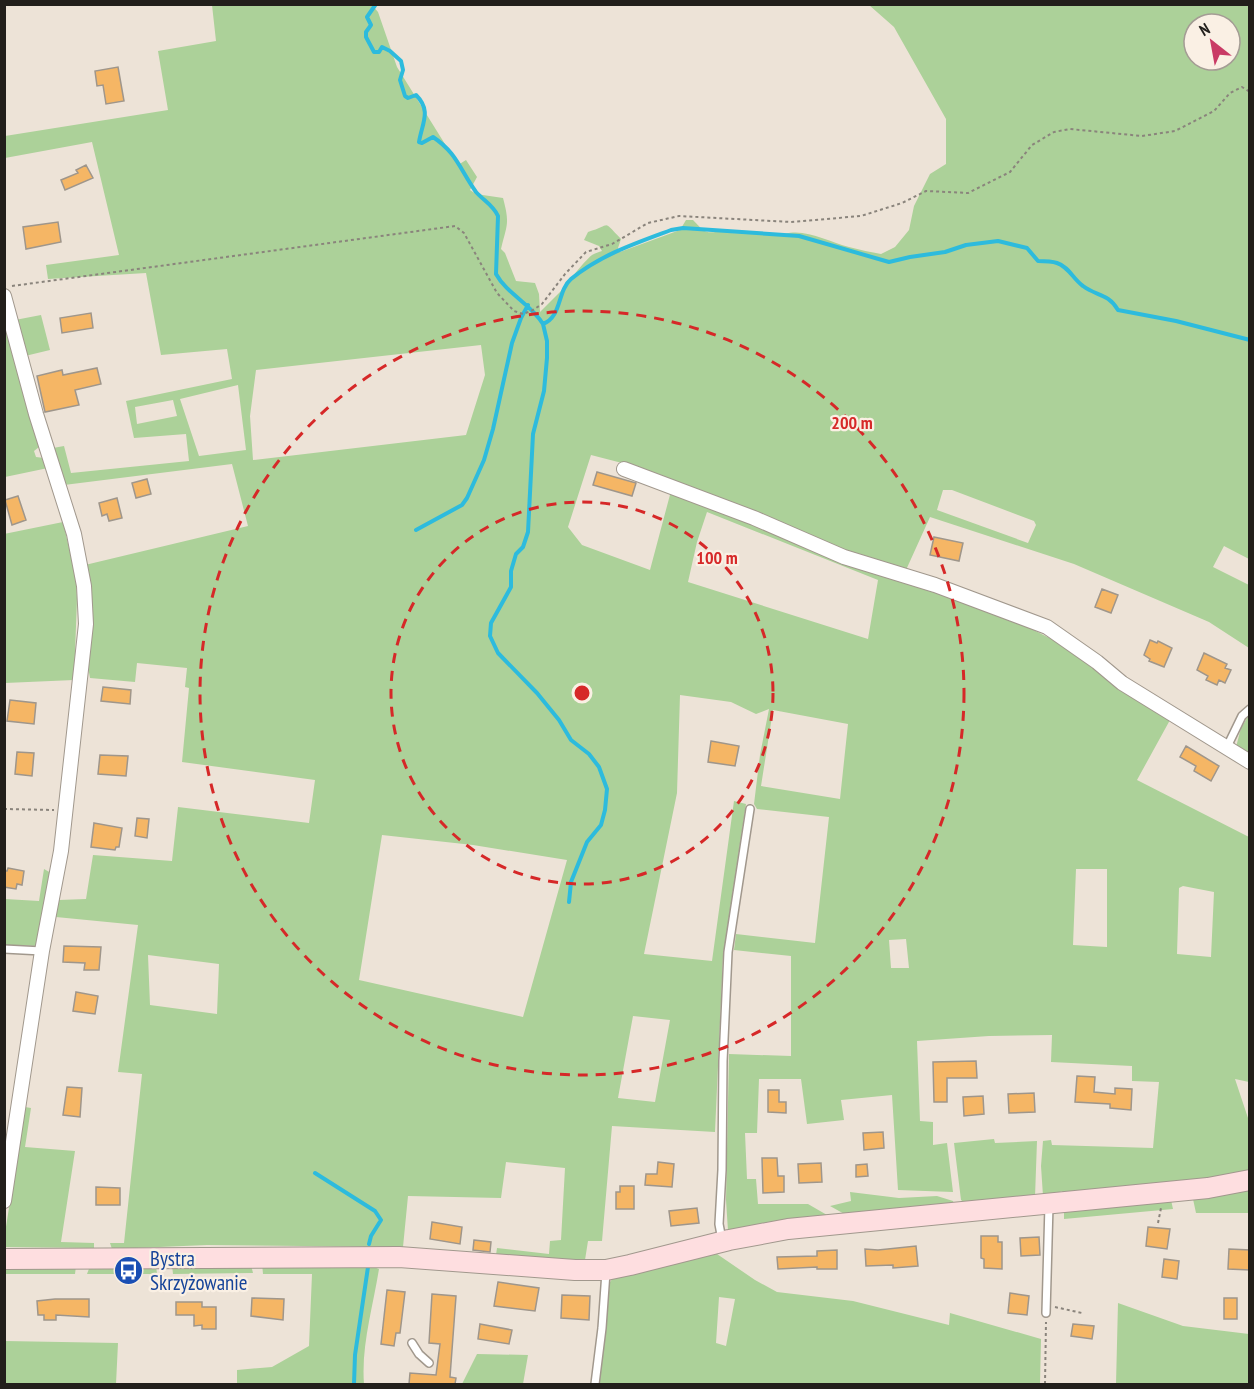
<svg xmlns="http://www.w3.org/2000/svg" width="1254" height="1389" font-family="'PT Sans Narrow',sans-serif">
	<style>
		.green { fill: #acd199; fill-rule: evenodd }
		.lines { fill: none; stroke-linecap: round; stroke-linejoin: round }
		.stream { stroke: #2dbbdd; stroke-width: 4 }
		.building { fill: #f5b665; stroke: #9f968b; stroke-width: 1.5 }
		.lane-casing { stroke: #a1988d; stroke-width: 10 }
		.street-casing { stroke: #a1988d; stroke-width: 16 }
		.secondary-casing { stroke: #a1988d; stroke-width: 22 }
		.path { stroke: #8a847c; stroke-width: 2; stroke-dasharray: 3 3; stroke-linecap: butt }
		.lane { stroke: #fff; stroke-width: 7 }
		.street { stroke: #fff; stroke-width: 14 }
		.secondary { stroke: #fedee0; stroke-width: 20 }
		.ring { fill: none; stroke: #d62828; stroke-width: 3; stroke-dasharray: 10 8 }
		.labels { text-anchor: middle; dominant-baseline: central; stroke-width: 4.5; stroke-linejoin: round; paint-order: stroke }
		.transit-label { font-size: 21px; fill: #164399; stroke: #faf0e4; text-anchor: start }
		.centre { fill: #d62828; stroke: #faf0e4; stroke-width: 3 }
		.ring-label { font-size: 18px; text-anchor: middle; font-weight: bold; fill: #d62828; stroke: #faf0e4; stroke-width: 4.5; stroke-linejoin: round; paint-order: stroke }
	</style>
	<rect width="100%" height="100%" fill="#ede3d7"/>
	<path class="green" d="M212,5h160l6,7 19,55 61,98 8,-5 11,17 -7,13 6,4 27,4c7,26 4,26 -2,51l4,4 11,28 19,2 4,11 1,18 29,-29c1,-5 19,-25 23,-28 3,-2 7,-3 10,-4l-3,-5 -15,-6 4,-8c25,-7 13,-13 33,7l-3,9 2,4 60,-22 6,-10h7c14,15 12,13 33,11l4,2 55,1c20,-6 44,8 64,13 11,3 22,5 32,7l14,-7 14,-17 5,-24 16,-32 16,-10v-45l-52,-92 -25,-22h380v554l-25,-13 -11,21 36,18v63l-40,-26 -135,-58 -144,-47 -24,53 -9,-1 -64,-23 -211,-83 -31,-8 -23,72 14,18 68,25 21,-79 343,129 51,26 61,48 44,26 -33,60 112,57v245l-14,-3 14,42v49l-34,8 -152,15 -1,-2 -12,5h-7l-2,-30 2,-25 8,-1 1,5 101,3 6,-66 -27,-1v-15l-81,-4 1,-27 -63,1 -72,5 3,80 13,1v23l14,-2 6,49 -55,-2 -6,-95 -51,5 3,20 -37,4 -6,-45h-42l-2,54h-12l2,46h9l2,25h50l19,11 -1,3 -98,13 -2,-31 3,-146 62,2v-100l-57,-6 2,-16 79,9 14,-126 -72,-8 -3,-5 6,-49 9,-46 -13,5 -25,-12 -51,-7 -3,98 -33,161 68,7 22,-160 12,3 -23,152 -8,176 -103,-6 -10,115h-14l-3,19 -89,-5 1,-7 52,6 1,-13 11,-1 4,-72 -59,-6 -5,36 -93,-2 -5,51 -196,-2 -95,4 -2,-6h14l18,-169 -24,-2 20,-147 -82,-8 3,-17 27,-1 7,-44 79,6 6,-54 131,16 6,-43 -133,-18 7,-74 -4,-1 2,-19 -50,-5 -2,19 -45,-4 -2,-11 -3,-102 163,-39 -16,-62 -168,21 -11,-37 11,-2 7,27 118,-12 -3,-27 -52,4 -8,-37 106,-22 -5,-30 -66,6 -15,-82 -98,6 -2,-14 73,-10 -27,-113 -87,16v-22l163,-26 -10,-59 58,-10zM1194,24h36v36h-36zM481,345l4,30 -19,60 -213,25 -3,-44 6,-46zM238,385l8,65 -47,6 -19,-57zM173,400l4,16 -40,8 -2,-17zM943,490h9l82,31 2,4 -8,18 -91,-33zM707,512l171,68 -10,59 -180,-57 9,-40zM773,710l75,14 -8,75 -79,-13zM382,835l91,10 94,15 -44,157 -164,-37zM1076,869h31v78l-34,-2zM1183,886l31,6 -3,65 -34,-3 2,-66zM906,939l3,29h-18l-2,-28zM148,955l71,9 -2,50 -67,-9zM633,1016l37,4 -15,82 -37,-4z
		M41,315l9,35 -25,6 -10,-36z
		M4,324l35,123 -5,4 2,6 8,1 4,10 -43,9z
		M63,522l13,56 1,21 -3,81 -69,3 -1,-149z
		M1249,715v40l-13,-8 5,-19z
		M44,869l7,4 -12,73 -34,-1v-46l34,2z
		M25,1107l6,1 -6,39 50,4 -14,91 33,1v5l-89,-1v-14z
		M994,1139l1,4 42,-2 -2,56 -69,7 -5,-4 -7,-57z
		M1249,1188v25h-53l-3,-14z
		M850,1192l49,6 38,-2 16,5 1,3 -106,12 -18,-10 21,-5z
		M1171,1200l2,9 -109,10v-9z
		M717,1254l38,26 22,12 76,9 96,24 1,-12 91,26 -1,45h-441l11,-102 3,-4zM719,1297l16,2 -9,47 -10,-3z
		M262,1263l106,2 11,4c-6,38 -18,77 -15,115h-127v-14l35,-3 37,-21 3,-72h-49z
		M156,1265l1,9h-70l3,-8z
		M172,1265h79l2,8 -80,1z
		M76,1266l-1,8h-70v-6z
		M1118,1303l65,23 66,8v50h-133z
		M5,1341l113,2 -2,41h-111z
		M477,1354l51,1 -5,29h-61z"/>
	<g class="lines">
		<path class="stream" d="M376,4l-9,13 4,8 -5,7v5l8,15h5l3,-5 8,4 11,10 2,9 -3,10 5,16 3,2 8,-3c16,16 6,28 3,47l3,1 11,-6c24,16 27,33 43,55 8,9 17,13 22,24l-2,58c11,20 35,30 47,50 19,-7 14,-33 28,-45 29,-24 65,-36 100,-49l12,-2 116,8 90,26 21,-5 35,-5 21,-7 32,-4 29,7 11,13c6,0 13,0 19,2 12,4 16,16 26,23 13,10 25,7 35,24l58,11 74,19
			M543,324l4,17v17l-3,33 -11,43 -5,98 -5,15 -7,7 -5,17v16l-20,36 -1,13 8,17 39,40 22,27 12,20 18,14 10,13 8,22 -2,21 -4,15 -14,17 -16,40 -2,20
			M416,530l46,-25 5,-7 17,-38 9,-31 19,-86 9,-25 7,-13
			M315,1173l60,38 6,9 -10,16 -2,8
			M354,1384l1,-29 13,-88"/>
	</g>
	<path class="building" d="M118,67l6,34 -18,3 -3,-19 -6,1 -2,-15z
		M86,165l7,13 -28,12 -4,-10 17,-7 -2,-3z
		M58,222l3,20 -35,7 -3,-22z
		M91,313l2,15 -31,5 -2,-15z
		M97,368l4,16 -26,6 4,15 -34,7 -8,-36 25,-6 1,5z
		M597,472l39,11 -4,13 -39,-11z
		M147,479l4,15 -15,4 -4,-15z
		M18,496l8,24 -14,5 -7,-25z
		M117,498l5,20 -13,3 -2,-7 -5,2 -3,-13z
		M934,537l29,6 -4,18 -29,-6z
		M1102,589l16,6 -7,18 -16,-6z
		M1150,640l7,3 1,-2 14,7 -8,19 -15,-6 1,-2 -6,-4z
		M1204,653l23,11 -2,4 6,2 -6,13 -6,-3 -2,5 -11,-5 2,-4 -11,-6z
		M103,687l28,3 -1,14 -29,-3z
		M10,700l26,3 -2,21 -27,-3z
		M711,741l28,5 -4,20 -27,-4z
		M1186,746l33,20 -8,15 -17,-10 2,-5 -16,-9z
		M17,752l17,1 -2,23 -17,-2z
		M100,755l28,1 -2,20 -28,-2z
		M137,818l12,1 -2,19 -12,-2z
		M94,823l28,5 -3,19h-3l-1,3 -24,-3z
		M8,868l16,3 -2,14 -5,-1 -1,5 -12,-2v-16h3z
		M64,946l37,1 -2,23h-15l1,-7 -22,-1z
		M76,992l22,4 -3,18 -22,-3z
		M976,1061l1,17h-30v24h-13l-1,-40z
		M1077,1076l18,1 -1,15 21,2v-6l17,1 -1,21 -21,-2v-4l-35,-2z
		M67,1087l15,1 -2,29 -17,-2z
		M768,1090h11v12h7v11l-18,-1z
		M1034,1093l1,19 -26,1 -1,-19z
		M983,1096l1,18 -20,2 -1,-19z
		M883,1132l1,16 -20,2 -1,-17z
		M762,1158h15l1,18h6v16l-21,1z
		M658,1162l16,2 -2,23 -27,-2 1,-11h11z
		M821,1163l1,19 -23,1 -1,-19z
		M867,1164l1,12 -12,1v-12z
		M620,1186h14v23h-18v-17h4z
		M96,1187l24,1v17h-24z
		M697,1208l2,15 -28,3 -2,-15z
		M432,1222l30,5 -2,17 -30,-5z
		M1148,1227l22,2 -3,20 -21,-3z
		M981,1236h17v6h4v27l-18,-1v-9l-3,-1z
		M1039,1237l1,18 -19,1 -1,-18z
		M474,1240l17,2 -1,10 -17,-2z
		M916,1246l2,20 -25,2v-3l-27,1 -1,-17 13,1z
		M1229,1249l21,1v20l-22,-1z
		M837,1250v19h-20v-2l-39,2 -1,-12 40,-1v-5z
		M1164,1259l15,2 -2,18 -15,-2z
		M498,1282l41,6 -4,23 -41,-5z
		M387,1290l18,2 -5,41h-4l-2,13 -13,-2z
		M1010,1293l19,3 -2,19 -19,-2z
		M432,1294l24,2 -6,81 6,1 -1,6h-46l1,-11 26,2 4,-31 -11,-1z
		M562,1295l28,1 -1,24 -28,-2z
		M252,1298l32,1 -1,21 -32,-4z
		M1224,1298h13v21h-13z
		M55,1299h34v18l-33,-2v5h-12v-5h-6l-1,-14z
		M176,1302h26v5h14v22h-14v-4l-8,1v-11h-18z
		M480,1324l32,6 -3,14 -31,-5z
		M1073,1324l21,2 -2,13 -21,-3z"/>
	<g class="lines">
		<defs>
			<path id="lane" d="M1226,749l16,-33 8,-7
				M4,949l38,2
				M722,1240l-3,-16 3,-54 1,-109 5,-109 22,-143
				M1046,1313l3,-108
				M412,1343l7,11 10,9
				M595,1384l7,-56 4,-56"/>
			<path id="street" d="M4,296l32,118 38,120 10,52 2,38 -25,227 -19,100 -38,250
				M624,469l130,49 90,39 91,28 112,42 50,35 25,21 128,79"/>
			<path id="secondary" d="M4,1259l395,-2 176,13h31l24,-5 99,-25 59,-11 420,-41 42,-8"/>
		</defs>
		<use href="#lane" class="lane-casing"/>
		<use href="#street" class="street-casing"/>
		<use href="#secondary" class="secondary-casing"/>
		<path class="path" d="M12,286l443,-60 9,7 33,60 17,18 9,3 10,-4 9,-6 23,-30 21,-22 26,-8 36,-21 31,-7 112,6 70,-6 41,-13 24,-12 42,2 42,-21 22,-27 22,-13 16,-3 72,7 33,-5 39,-20 16,-18 12,-6 8,5
			M4,809l50,1
			M1158,1223l3,-15
			M1055,1307l27,6
			M1045,1384l1,-62"/>
		<use href="#lane" class="lane"/>
		<use href="#street" class="street"/>
		<use href="#secondary" class="secondary"/>
	</g>
	<g class="ring">
		<circle cx="582" cy="693" r="191"/>
		<circle cx="582" cy="693" r="382"/>
	</g>
	<defs>
		<symbol id="bus-disc" viewBox="-11 -11 22 22"><circle r="9.5" fill="#1a4fb4" stroke="#faf0e4"/><path d="M-5-6H5V4H4V6H2V4H-2V6H-4V4H-5ZM-3.5-4V0h7V-4ZM-3.5 1.2v1.5H-2V1.2ZM2 1.2v1.5H3.5V1.2Z" fill="#fff"/></symbol>
	</defs>
	<g fill-rule="evenodd">
		<use href="#bus-disc" x="112" y="1254" width="33" height="33"/>
	</g>
	<g class="labels">
		<g class="transit-label">
			<text x="150" y="1258">Bystra<tspan x="150" dy="24">Skrzyżowanie</tspan></text>
		</g>
	</g>
	<circle cx="582" cy="693" r="9" class="centre"/>
	<g class="ring-label">
		<text x="852" y="429">200 m</text>
		<text x="717" y="564">100 m</text>
	</g>
	<rect width="1254" height="1389" fill="none" stroke="#221f1b" stroke-width="12"/>
	<g transform="translate(1212 42) rotate(329)"><circle r="28" fill="#faf0e4" stroke="#a49c94" stroke-width="1.5"/>
	<path d="M0-4.5L10 22L0 15L-10 22Z" fill="#c93b65"/>
	<text y="-9" font-size="16" font-weight="bold" text-anchor="middle" fill="#221f1b">N</text>
	</g>
</svg>
